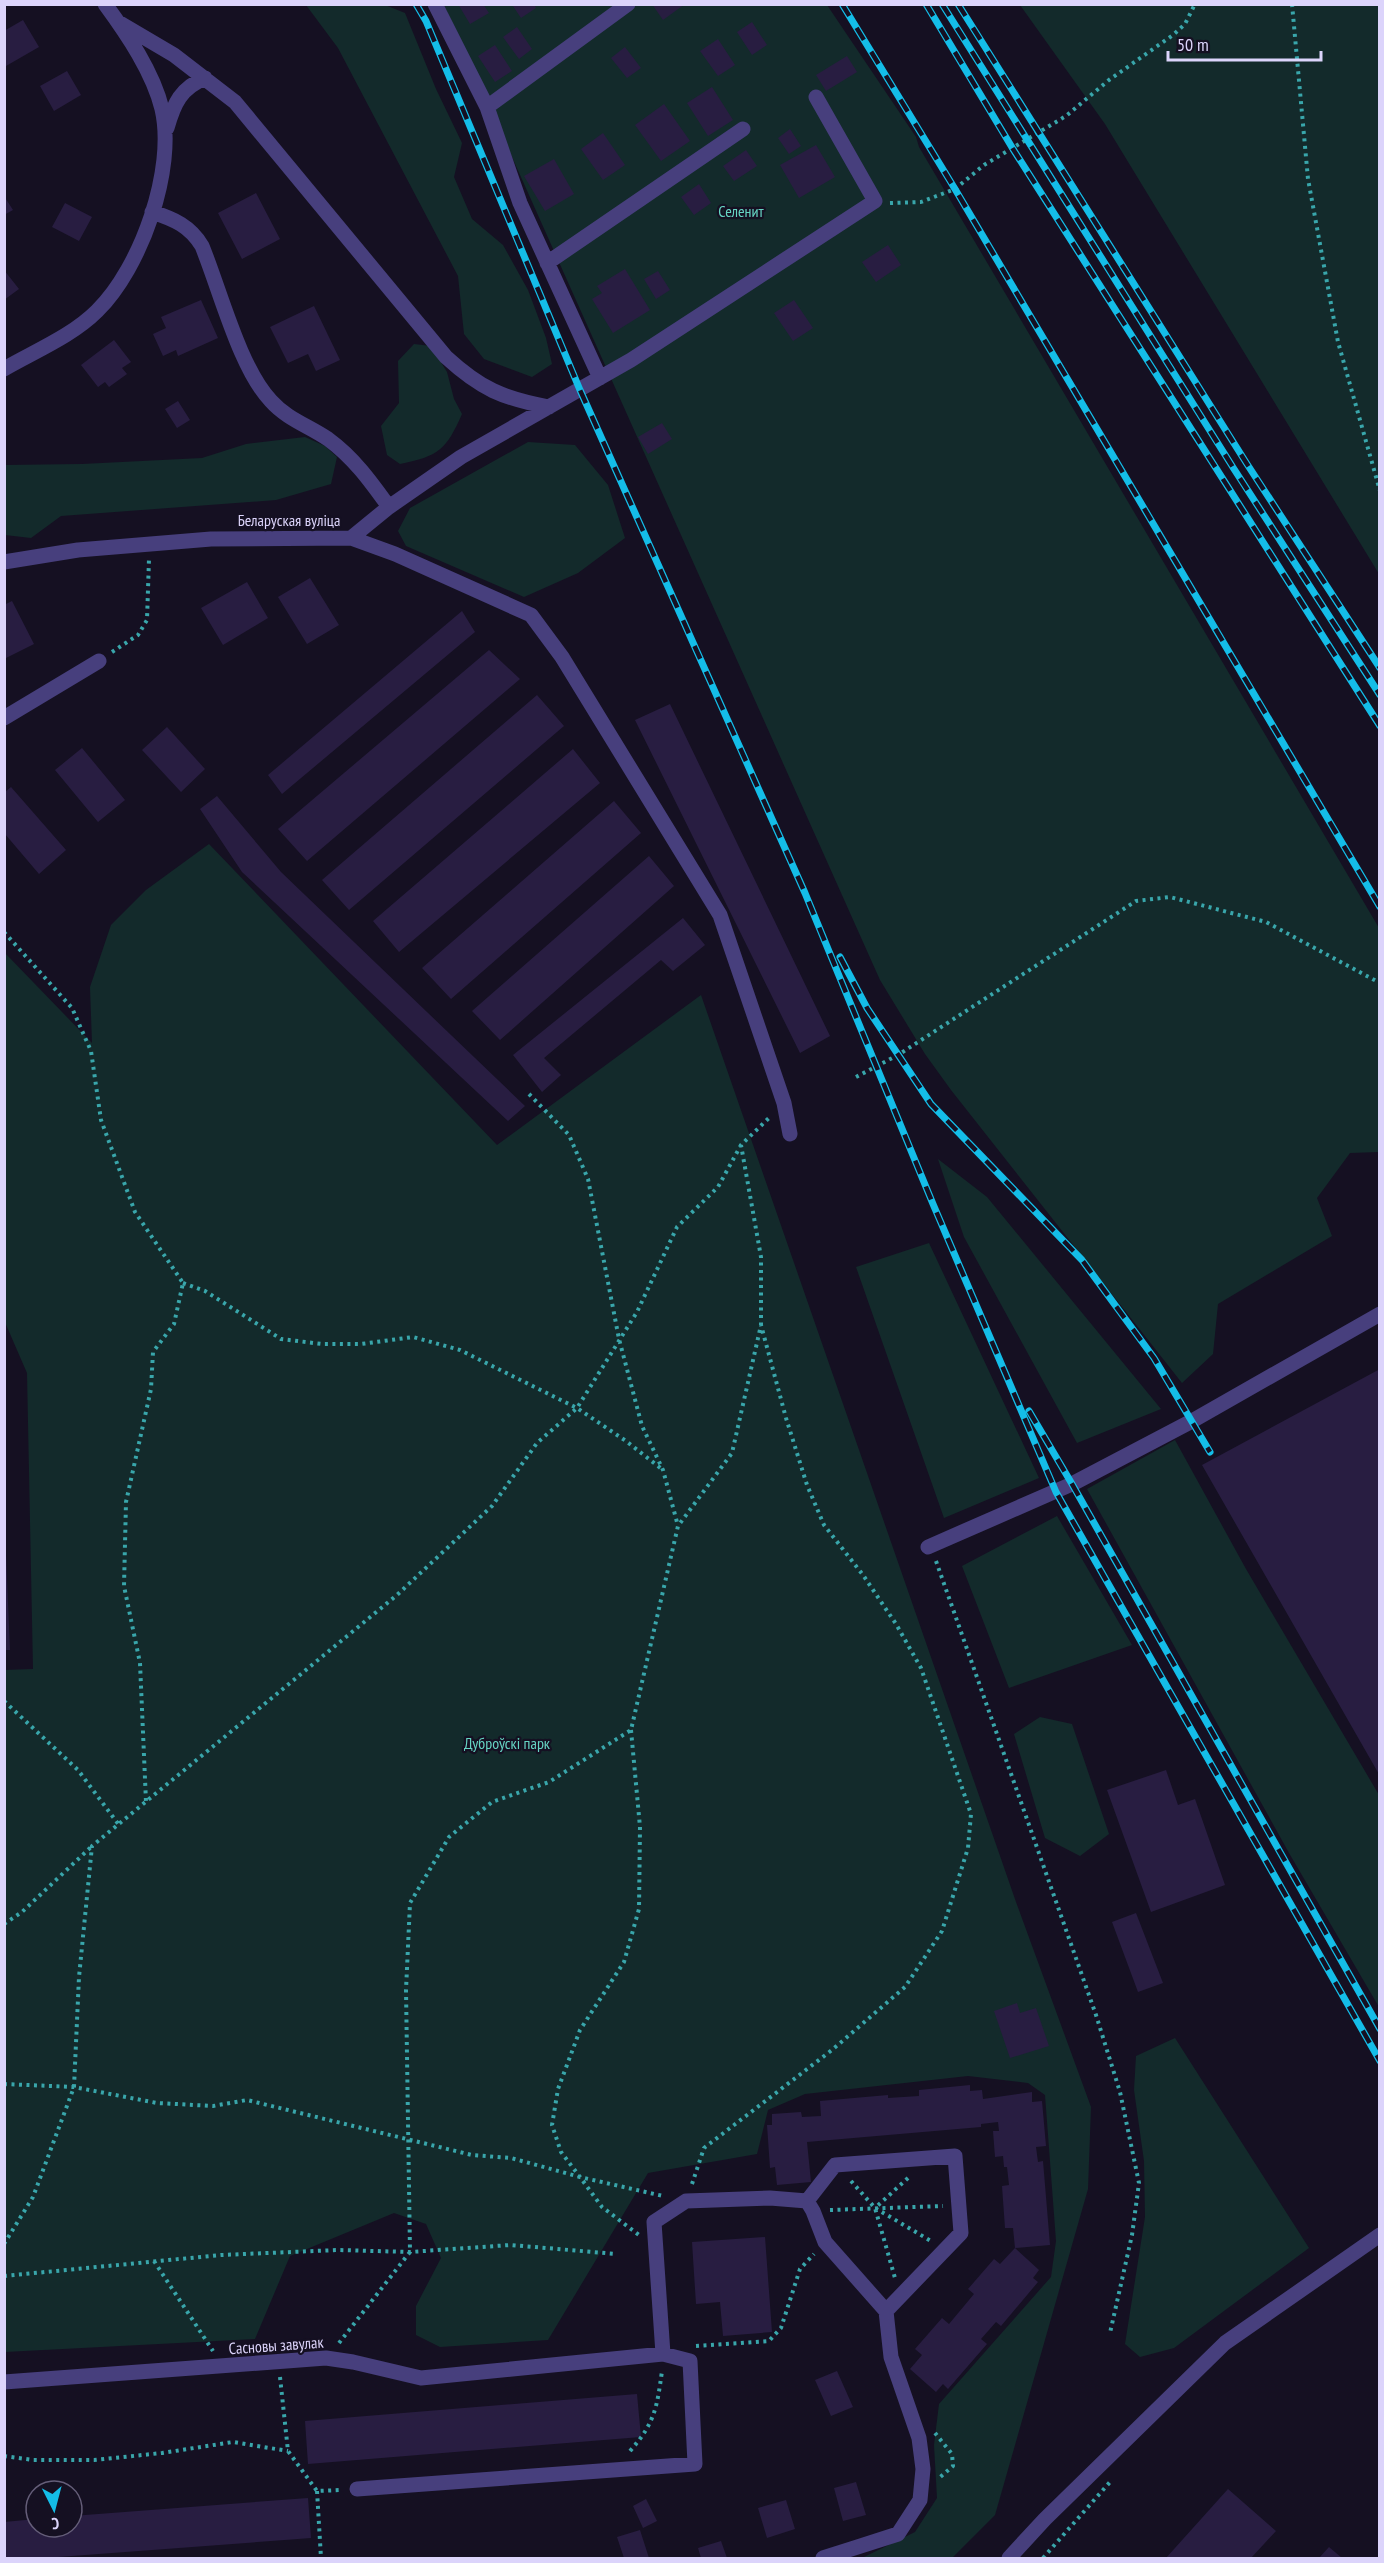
<svg xmlns="http://www.w3.org/2000/svg" width="1384" height="2563" font-family="'PT Sans Narrow',sans-serif">
	<style>
		.green { fill: #132a2b }
		.building { fill: #281d41 }
		.lines { fill: none; stroke-linecap: round; stroke-linejoin: round }
		.path { stroke: #39a6ab; stroke-width: 4; stroke-dasharray: 3 4.5; stroke-linecap: butt }
		.minor { stroke: #473f7d; stroke-width: 15 }
		.rail-casing { stroke: #14bde8; stroke-width: 7 }
		.rail { stroke: #151022; stroke-width: 4.5; stroke-dasharray: 14; stroke-linecap: butt }
		.labels { text-anchor: middle; dominant-baseline: central; stroke-width: 4.5; stroke-linejoin: round; paint-order: stroke }
		.park-label { font-size: 16px; fill: #66d5c4; stroke: #151022 }
		.street-label { font-size: 16px; fill: #dcd4fb; stroke: #151022 }
	</style>
	<rect width="100%" height="100%" fill="#151022"/>
	<path class="green" d="M306,5h79l20,8 31,76 26,54 -8,34 18,42 31,26 25,45 18,48 6,26 -20,13 -48,-18 -20,-25 -6,-58 -120,-228z
		M444,5h383l89,132 3,10 460,781v224l-29,1 -33,45 15,38 -114,68 -5,50 -31,29 -231,-293 -26,-36 -45,-74z
		M1020,5h359v569l-274,-450z
		M414,344l17,2 16,26 7,27 8,15c-16,36 -23,42 -62,50l-13,-9 -6,-29 18,-23 -1,-42z
		M305,437l20,9 12,11 -6,27 -55,16 -215,16 -30,22 -26,-3v-70l77,-1 120,-6 44,-14z
		M528,442l47,3 33,40 17,53 -47,35 -54,24 -118,-51 -8,-15 12,-23z
		M209,844l288,301 204,-150 315,907 75,205 -3,82 -93,326 -43,43h-90l53,-26 22,-34 -3,-53 5,-41 112,-127 5,-36 -11,-146 -17,-12 -60,-7 -163,18 -37,16 -11,44 -109,19 -100,167 -108,7 -24,-12v-29l25,-48 -15,-34 -32,-11 -104,43 -35,83 -250,13 -1,-682 29,-1 -6,-296 -23,-53 1,-367 87,90 -2,-56 21,-62 35,-35z
		M938,1159l49,38 174,212 -84,34 -113,-206z
		M929,1243l110,235 -95,40 -88,-251z
		M1175,1440l71,129 133,226v212l-90,-154 -202,-364z
		M1057,1516l75,129 -123,43 -47,-122z
		M1040,1717l32,7 37,110 -29,22 -35,-18 -31,-104z
		M1175,2038l134,210 -135,100 -34,9 -15,-13 20,-127 -1,-56 -10,-71 2,-34z"/>
	<path class="building" d="M458,4h25l6,9 -19,11z
		M516,4h18l2,4 -15,10 -8,-12z
		M652,4h33l-22,16z
		M23,20l16,27 -33,19 -2,-35z
		M752,22l15,23 -15,10 -15,-23z
		M517,27l15,22 -13,10 -16,-22z
		M718,39l17,26 -17,11 -18,-25z
		M495,45l17,26 -17,11 -17,-26z
		M625,47l16,21 -14,10 -16,-20z
		M847,56l10,16 -31,19 -10,-16z
		M67,71l14,24 -27,16 -14,-25z
		M712,87l21,33 -25,16 -21,-33z
		M664,104l26,37 -29,20 -26,-36z
		M790,129l11,17 -12,8 -11,-16z
		M603,133l22,32 -22,15 -22,-31z
		M816,145l19,32 -36,21 -19,-33z
		M746,150l11,16 -23,15 -11,-15z
		M554,159l20,35 -29,17 -21,-35z
		M699,184l12,19 -17,12 -13,-18z
		M256,193l24,46 -38,20 -24,-46z
		M4,196l9,14 -9,5z
		M65,203l27,14 -13,24 -27,-14z
		M888,245l13,20 -25,17 -14,-20z
		M625,269l25,41 -37,23 -21,-34 10,-6 -5,-7z
		M4,270l15,19 -15,11z
		M658,271l12,19 -14,9 -12,-20z
		M201,300l17,38 -40,18 -2,-6 -13,6 -10,-22 13,-6 -5,-11z
		M794,300l19,28 -20,13 -19,-28z
		M314,306l26,54 -24,11 -8,-17 -20,9 -18,-36z
		M114,340l17,22 -9,6 5,6 -18,13 -4,-5 -7,5 -17,-22z
		M178,401l12,19 -13,8 -12,-19z
		M662,423l10,16 -24,15 -10,-17z
		M310,578l29,47 -32,19 -29,-47z
		M247,582l21,36 -45,27 -22,-37z
		M12,601l22,43 -30,15v-54z
		M462,611l13,21 -193,162 -14,-19z
		M489,650l31,29 -213,182 -29,-32z
		M537,695l27,31 -215,184 -27,-30z
		M670,704l160,332 -30,17 -165,-333z
		M167,727l38,42 -24,23 -39,-42z
		M82,748l43,52 -27,22 -43,-52z
		M573,749l27,34 -201,169 -26,-31z
		M11,787l55,63 -27,24 -34,-40v-42z
		M217,796l64,76 244,234 -17,15 -266,-249 -42,-63z
		M614,801l27,32 -190,166 -29,-31z
		M649,856l25,30 -174,154 -28,-29z
		M683,918l22,27 -32,26 -12,-11 -117,98 17,17 -19,17 -29,-37z
		M1380,1369v407l-178,-311z
		M4,1555h2l4,95h-6z
		M1166,1770l12,35 17,-6 30,86 -74,27 -44,-122z
		M1136,1913l27,70 -25,9 -26,-70z
		M1017,2003l3,10 16,-5 13,38 -39,12 -16,-47z
		M970,2085v6l12,-1 1,9 49,-7v10l10,-1 4,45 -10,1 2,15 5,-1 7,84 -35,3 24,22 -6,8 5,4 -37,44 -5,-4 -15,17 6,5 -39,45 -5,-5 -7,8 -26,-23 12,-14 -7,-6 27,-31 7,6 25,-30 -6,-5 26,-30 6,5 15,-16 -2,-20h-8l-3,-42 7,-1 -2,-18h-3l-1,-11 -8,1 -2,-26h6l-1,-9 -17,2v3l-174,15 4,40 -34,3 -2,-18 -5,1 -3,-43h5v-11l29,-2 1,5 19,-1 -1,-15 68,-6v3l31,-2v-6z
		M765,2237l7,95 -49,4 -3,-34 -24,2 -4,-62z
		M837,2371l16,36 -22,9 -16,-36z
		M637,2394l4,43 -333,27 -3,-43z
		M856,2482l10,33 -23,6 -9,-33z
		M1228,2489l48,42 -25,27h-85z
		M308,2498l3,40 -266,20h-41v-36l32,-3v8h36v-11z
		M646,2499l11,22 -14,7 -10,-22z
		M786,2500l9,29 -28,9 -9,-30z
		M640,2530l9,28h-25l-7,-21z
		M721,2541l6,17h-26l-3,-10z
		M1329,2547l13,11h-23z"/>
	<g class="lines">
		<path class="path" d="M1292,4l16,175 30,163 42,149
			M890,203l31,-1 34,-13 29,-24 82,-49 43,-36 64,-45 12,-11 10,-20
			M112,652l26,-17 9,-15 2,-61
			M4,932l68,76 19,43 10,69 34,92 48,71 -9,41 -21,28 -2,37 -25,113 -2,84 16,77 6,139
			M856,1077l42,-22 238,-154 34,-4 96,25 114,61
			M529,1094l40,41 19,44 31,160 23,87 21,44 15,56
			M183,1283l22,8 76,48 41,5h39l52,-7 47,13 117,58 49,33 37,29
			M936,1561l160,454 24,77 19,91 -7,52 -22,98
			M4,1701l74,69 41,55
			M631,1730l9,97 -1,82 -15,53 -44,68 -22,59 -6,36 9,27 19,25 83,19
			M4,1924l18,-12 69,-65
			M4,2084l70,3 83,16 56,3 34,-6 225,55 39,3 69,19 22,30 37,28
			M908,2178l-33,30 56,33
			M851,2181l24,27 20,70
			M692,2184l12,-36 128,-98 73,-63 37,-56 26,-83 3,-34 -50,-146 -25,-44 -33,-49 -39,-50 -17,-40 -21,-67 -25,-93
			M830,2210l113,-4
			M4,2244l29,-47 41,-110 5,-110 13,-131 305,-251 95,-89 45,-63 40,-35 60,-96 40,-85 41,-40 23,-42
			M154,2261l59,90
			M4,2276l217,-21 117,-5 72,2 100,-7 107,9
			M339,2343l71,-91 -4,-262 4,-87 39,-66 43,-35 57,-20 82,-52 47,-204 54,-73 29,-128v-68l-20,-112 30,-29
			M696,2346l73,-5 12,-13 19,-59 14,-15
			M280,2377l8,74 29,40 24,-1
			M935,2433l17,21 1,12 -15,13
			M630,2451c25,-28 27,-44 32,-80
			M4,2456l29,4h61l68,-7 71,-11 55,9
			M317,2491l4,67
			M1043,2558l67,-76"/>
		<path class="minor" d="M435,4l52,103 33,96 80,175
			M118,22l56,33 61,47 211,255c35,32 56,41 103,50
			M487,107l141,-103
			M167,128c7,-25 14,-40 38,-50
			M152,212c22,7 38,14 50,34 18,44 38,123 69,155 16,18 38,25 57,38 26,19 43,43 61,68
			M547,263l196,-134
			M4,369c31,-18 68,-33 93,-58 44,-43 79,-142 65,-202 -9,-37 -35,-75 -57,-105
			M351,538l44,16 136,61 31,42 158,258 64,188 6,31
			M4,562l74,-12 133,-11 140,-1 38,-31 72,-50 170,-97 244,-159 -59,-104
			M4,718l95,-57
			M928,1547l144,-63 120,-63 188,-107
			M807,2201l28,-36 120,-9 6,77 -75,78
			M663,2354l-9,-132 32,-21 84,-3 37,3 6,10 12,31 61,69 5,46 28,81 4,31 -3,31 -22,34 -75,24
			M4,2382l322,-24 27,4 68,16 242,-24 27,7 5,103 -338,25
			M1009,2558l36,-39 180,-176 155,-108"/>
		<defs>
			<path id="rail" d="M416,4l10,17 154,369 225,503 128,311 123,288 324,569
				M842,4l113,185 425,718
				M926,4l87,145 367,577
				M942,4l292,465 146,226
				M958,4l289,460 133,204
				M840,957l27,51 64,96 151,156 72,98 56,94
				M1029,1411l43,73 308,545"/>
		</defs>
		<use href="#rail" class="rail-casing"/>
		<use href="#rail" class="rail"/>
	</g>
	<g class="labels">
		<g class="park-label">
			<text x="741" y="211">Селенит</text>
			<text x="507" y="1743">Дуброўскі парк</text>
		</g>
		<g class="street-label">
			<text x="289" y="520">Беларуская вуліца</text>
			<text transform="translate(276 2345) rotate(-4)">Сасновы завулак</text>
		</g>
	</g>
	<rect width="1384" height="2563" fill="none" stroke="#dcd4fb" stroke-width="12"/>
	<g transform="translate(54 2509) rotate(174)"><circle r="28" fill="#151022" stroke="#655e79" stroke-width="1.5"/>
	<path d="M0-4.5L10 22L0 15L-10 22Z" fill="#14bde8"/>
	<text y="-9" font-size="16" font-weight="bold" text-anchor="middle" fill="#dcd4fb">С</text>
	</g>
	<path d="M1168 51v9h153v-9" fill="none" stroke="#dcd4fb" stroke-width="3"/>
	<text x="1177" y="51" font-size="18" fill="#dcd4fb" stroke="#151022" stroke-width="4.5" paint-order="stroke">50 m</text>
</svg>
